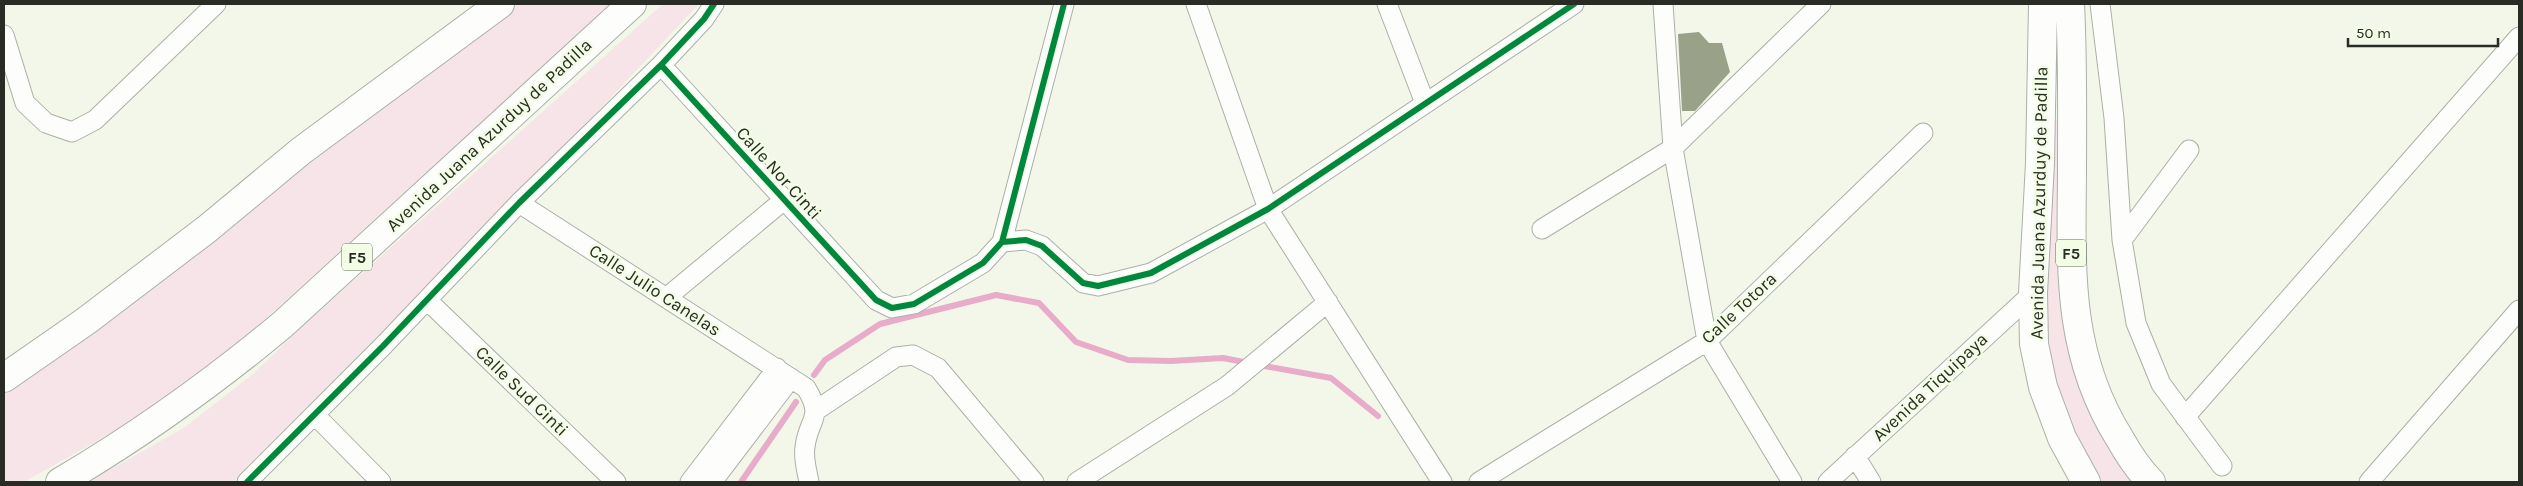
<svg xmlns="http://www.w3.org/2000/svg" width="2523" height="486" font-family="Karla,sans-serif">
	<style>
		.green { fill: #f6e4e8 }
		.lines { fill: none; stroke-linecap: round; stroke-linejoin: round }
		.stream { stroke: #e8acca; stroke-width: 6 }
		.building { fill: #99a189 }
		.minor-casing { stroke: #acafa6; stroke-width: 21 }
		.trunk-casing { stroke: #acafa6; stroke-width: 30 }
		.minor { stroke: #fdfefc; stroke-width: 19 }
		.trunk { stroke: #fdfefc; stroke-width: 28 }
		.cycleway-casing { stroke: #f3fce5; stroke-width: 9 }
		.cycleway { stroke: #00873e; stroke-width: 6 }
		.labels { text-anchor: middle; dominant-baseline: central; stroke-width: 5; stroke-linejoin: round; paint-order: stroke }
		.shield { fill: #f3fce5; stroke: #666a5e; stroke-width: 1 }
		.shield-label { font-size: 16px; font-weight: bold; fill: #292c24 }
		.street-label { font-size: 18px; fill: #292c24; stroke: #f3fce5 }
	</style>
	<rect width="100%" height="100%" fill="#f2f7ea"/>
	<path class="green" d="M518,4h92l-383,350 -47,37 -71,43 -85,48h-20v-87l119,-83 134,-112 213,-158z
		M663,4h36l-297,314 -169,164h-144l96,-55 68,-53 49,-47z
		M2052,120l10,1 -2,132 79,229h-39c-75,-110 -53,-237 -48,-362z"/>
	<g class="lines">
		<path class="stream" d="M1259,365l72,13 47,38
			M814,375l11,-15 55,-36 116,-29 43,8 37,39 52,18 43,1 52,-3 26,5
			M741,482l55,-80"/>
	</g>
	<path class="building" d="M1699,32l10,11h13l8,29 -35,39h-13l-4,-77z"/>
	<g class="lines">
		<defs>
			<path id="minor" d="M1196,4l72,205 174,273
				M1387,4l38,99
				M1663,4l10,144 34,193 85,141
				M2100,4l14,114 8,122 14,83 25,61 61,82
				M4,35l21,68 21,20 26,9 23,-12 121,-116
				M661,65l215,235 16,8 22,-4 69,-41 19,-21 62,-238
				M519,203l287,185c19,30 2,31 -1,59 -2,11 2,24 4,35
				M1542,229l131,-81 148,-144
				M2122,240l67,-90
				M1002,242l24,-2 16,6 41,37 15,3 53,-13 117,-64 306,-205
				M666,298l118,-98
				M427,300l189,182
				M815,411l81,-54 17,-2 25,13 96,114
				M315,415l66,67
				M2185,417l334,-380
				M1855,456l16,26
				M247,482l136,-136 136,-143 142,-138 43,-46 10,-15
				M690,482l87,-114
				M712,482l79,-104
				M1077,482l150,-96 101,-84
				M1479,482l228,-141 216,-208
				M1828,482l205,-189
				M2369,482l150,-172"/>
			<path id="trunk" d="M2043,4l-3,159 -7,130 1,51 9,43 19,51 24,44
				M2070,4c3,57 2,114 2,171 -1,96 -5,180 48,264 9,16 19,31 31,43
				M4,378l82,-57 121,-92 94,-78 199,-147
				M60,482c80,-47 151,-98 222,-157l350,-321"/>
		</defs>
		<use href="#minor" class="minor-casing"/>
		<use href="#trunk" class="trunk-casing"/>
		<use href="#minor" class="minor"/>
		<use href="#trunk" class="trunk"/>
		<defs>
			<path id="cycleway" d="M661,65l215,235 16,8 22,-4 69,-41 19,-21 62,-238
				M1002,242l24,-2 16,6 41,37 15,3 53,-13 117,-64 306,-205
				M247,482l136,-136 136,-143 142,-138 43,-46 10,-15"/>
		</defs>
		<use href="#cycleway" class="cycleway-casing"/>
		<use href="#cycleway" class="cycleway"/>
	</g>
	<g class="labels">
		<g class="shield">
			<rect x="2056" y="239.5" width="30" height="27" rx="4"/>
			<rect x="342" y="243.5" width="30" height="27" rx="4"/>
		</g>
		<g class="shield-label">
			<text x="2071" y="253">F5</text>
			<text x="357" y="257">F5</text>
		</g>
		<g class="street-label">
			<text transform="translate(489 135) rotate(-43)">Avenida Juana Azurduy de Padilla</text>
			<text transform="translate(779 173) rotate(48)">Calle Nor Cinti</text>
			<text transform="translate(2039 203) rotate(-89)">Avenida Juana Azurduy de Padilla</text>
			<text transform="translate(655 290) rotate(33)">Calle Julio Canelas</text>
			<text transform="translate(1739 308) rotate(-43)">Calle Totora</text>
			<text transform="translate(1930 387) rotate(-43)">Avenida Tiquipaya</text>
			<text transform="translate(522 391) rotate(44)">Calle Sud Cinti</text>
		</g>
	</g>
	<rect width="2523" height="486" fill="none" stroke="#292c24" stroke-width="10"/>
	<path d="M2348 38v8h150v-8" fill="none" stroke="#292c24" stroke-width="2.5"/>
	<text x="2356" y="38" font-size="15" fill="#292c24" stroke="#f3fce5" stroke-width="4" paint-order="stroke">50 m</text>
</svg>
